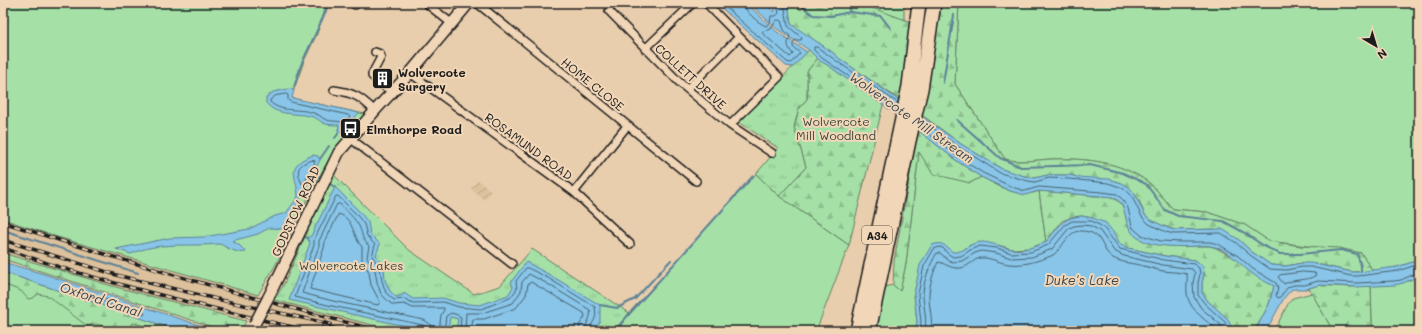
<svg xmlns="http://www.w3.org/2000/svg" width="1422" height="334" font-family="Mali,sans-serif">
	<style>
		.built { fill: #dcc19c }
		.industrial { fill: url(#industrial-furrows) }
		.grass { fill: #a5e1a7; stroke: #607e62 }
		.forest { fill: url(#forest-firs); stroke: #607e62 }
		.park { fill: url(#park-tufts); stroke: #607e62 }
		.water { fill: #88c5e8; stroke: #5d8196 }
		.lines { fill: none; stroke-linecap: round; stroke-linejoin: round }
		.shore { stroke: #47606e; stroke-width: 1 }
		.stream { stroke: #5d8196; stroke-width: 2 }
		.street-casing { stroke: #1c1c1c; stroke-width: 10 }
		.secondary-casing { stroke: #1c1c1c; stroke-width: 13 }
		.highway-casing { stroke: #1c1c1c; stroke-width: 16 }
		.street { stroke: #f1d6b8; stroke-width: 7 }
		.secondary { stroke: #f1d6b8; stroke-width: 10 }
		.highway { stroke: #f1d6b8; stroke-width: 13 }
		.rail-casing { stroke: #1c1c1c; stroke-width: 3.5 }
		.rail { stroke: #f1d6b8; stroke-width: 2; stroke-dasharray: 6; stroke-linecap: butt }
		.secondary-bridge-casing { stroke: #1c1c1c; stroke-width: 13; stroke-linecap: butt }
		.secondary-bridge { stroke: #f1d6b8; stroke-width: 10 }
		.labels { text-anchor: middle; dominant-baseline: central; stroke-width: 4; stroke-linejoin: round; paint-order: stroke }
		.shield { fill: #f1d6b8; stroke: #5c544b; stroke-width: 1 }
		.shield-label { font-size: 11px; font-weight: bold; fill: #1c1c1c }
		.poi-label { font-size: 12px; font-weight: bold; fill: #1c1c1c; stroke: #f1d6b8; text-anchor: start }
		.street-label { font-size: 12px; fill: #1c1c1c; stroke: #f1d6b8 }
		.park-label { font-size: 12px; fill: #374338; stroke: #f1d6b8 }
		.water-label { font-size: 13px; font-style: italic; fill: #37464f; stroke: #f1d6b8 }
	</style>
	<defs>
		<pattern id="industrial-furrows" width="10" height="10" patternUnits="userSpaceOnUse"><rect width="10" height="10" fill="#dcc19c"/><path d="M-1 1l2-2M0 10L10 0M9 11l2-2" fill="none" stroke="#bca586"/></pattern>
		<pattern id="forest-firs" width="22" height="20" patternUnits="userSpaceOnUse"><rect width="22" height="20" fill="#a5e1a7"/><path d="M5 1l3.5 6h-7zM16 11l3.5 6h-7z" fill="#8dc08f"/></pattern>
		<pattern id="park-tufts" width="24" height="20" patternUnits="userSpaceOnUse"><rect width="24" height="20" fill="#a5e1a7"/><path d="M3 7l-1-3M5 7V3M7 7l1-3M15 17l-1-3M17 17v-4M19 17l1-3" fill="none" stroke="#8dc08f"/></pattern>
	</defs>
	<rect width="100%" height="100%" fill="#e9cead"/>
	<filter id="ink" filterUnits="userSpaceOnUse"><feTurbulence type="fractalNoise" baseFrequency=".025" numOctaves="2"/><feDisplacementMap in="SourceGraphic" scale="8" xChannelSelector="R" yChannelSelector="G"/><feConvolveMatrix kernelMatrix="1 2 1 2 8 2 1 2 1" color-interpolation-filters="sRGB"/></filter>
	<g filter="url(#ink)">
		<path class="built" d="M3,219l51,17 220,64 122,31h-102l-33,-7 -149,-38 -109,-33z"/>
		<path class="industrial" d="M478,180l13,11 -6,9 -14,-11z"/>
		<path class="grass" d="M3,3h324l-10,31 -13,27 -13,37 78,17 -33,32 -24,42 -36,75 -18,31 -204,-59 -51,-17z
			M859,3h45v17z
			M959,3h460v257l-22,7 -24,4 -12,-18 -92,-12 -24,-16 -38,-13 -34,-3c-8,-8 -16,-20 -25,-27 -29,-21 -63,-24 -97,-23 -16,1 -31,4 -46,0l-50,-75z
			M919,151l51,32 11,-6c17,8 38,23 58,14l7,51 -16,6 -18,1 -14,-4h-28l-11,8h-6l-4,-3 -32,31 -3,13 3,28 -2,9h-40l9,-44 9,-2 7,5 6,-26z
			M756,174l23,22 70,49 -33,86h-199l12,-18z
			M3,272l177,59h-177z
			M1419,276v55h-43l-4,-6 -1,-39 31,-3z
			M1312,293l21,38h-59l14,-27 5,-6z"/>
		<path class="forest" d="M788,3h4l9,7 5,-5 -2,-2h55l52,19 -11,78 -60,-41 -8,-7 -41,-27z
			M940,3h19l-4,81 50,75c15,4 30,1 46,0 34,-1 68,2 97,23 9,7 17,19 25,27l34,3 38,13 24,16 32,5 38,2 22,5 12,18 -21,1 -31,-7 -19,-2 -16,3 -15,-1 -19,-13 -14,-13 -23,-10 -40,1 -14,-5 -10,-5 -6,-5 -7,-17 -68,-23h-22l-14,3 -23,-5 -9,-4 -41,-25 -39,-29z
			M818,58l65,47 -34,140 -70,-49 27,-29 -12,-40 5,-19 8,-9v-28z
			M919,131l38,30 24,16 -11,6 -37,-9 -14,-22 -13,112 -6,27 -7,-6 1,-24 16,-87 1,-16z
			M1039,191l72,6 10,6 3,6 3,14 8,12 26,10 21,1h28l6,2 20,11 14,13 24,14 -5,18 -14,27h-25l1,-4 -23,-26 -6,-8v-10l2,-9 -1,-8 -8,-6 -30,-4 -37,-8 -7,-3 -4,-6 -24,-21 -11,-2 -10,1 -10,4 -16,21z
			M3,253l109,33 134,35 -5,10h-16l-222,-72z
			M3,272l177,59h-26l-1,-3 -20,-5c-3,2 -7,7 -11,8 -10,3 -14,-4 -22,-6 -4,-2 -9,0 -13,1l-39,-30 -10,-2 -5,4 -5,1 -7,-8 -18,-7z
			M1319,285l30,2 22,-1 1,39 4,6h-43l-24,-43z"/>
		<path class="park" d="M809,50l9,8 -11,13v28l-8,9 -5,19 12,40 -27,29 -23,-22 22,-26 -39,-26z
			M333,174l76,76 65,44 26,-8 32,-37 97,64 -12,18h-221l-122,-31 9,-14z"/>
		<path class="water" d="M716,3h30l31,29 30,20 -14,15 -7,-1z
			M749,3h15l10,9 1,-1 -2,-8h15l3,21 41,28 8,7 121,85 41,25 26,8 6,1 14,-3h22l7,2 32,2 13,4 7,4 5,6 11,22 6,5 17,8 7,2 47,-1 16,10 14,13 19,13 15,1 16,-3h9l41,9h6l39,-5 22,-7v16l-16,7 -8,2 -38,2 -38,-2 -13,4h-12l-3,1 -7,8 -18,33h-11l14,-27 5,-18c-8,-4 -17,-8 -24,-14 -12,-9 -23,-24 -40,-26 -4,-1 -8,0 -12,0 -17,1 -45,2 -60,-8 -18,-12 -7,-34 -26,-41l-73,-6 -14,4 -15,-4 -29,-14 -24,-16 -38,-30 -90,-65 -9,-5 -11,-11 -32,-21z
			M288,89l6,1 -2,8 67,15 -21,21 1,-9c-4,0 -9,0 -13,-1 -5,-1 -8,-6 -13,-7 -16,-5 -36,0 -47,-14v-5l7,-6z
			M313,155l5,1 2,4 -31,60v7l-4,2 -16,-1 -11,6 -26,7 7,4 7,7c-8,2 -19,-4 -26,-8 -30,3 -62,-3 -89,10l-15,-5 54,-11 34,-1 45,-8 26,-13 11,-3 12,-16c-1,-23 -14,-31 15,-42z
			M335,187l24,24 9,11 2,12 10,10 -4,11 8,12 1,13 5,11 6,6 7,-2 1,-2 9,6 30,-1 16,5 21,2 28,-10 5,-8 -2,-5 15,-20 24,13 50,30v17l-7,9h-137l2,-12 -8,-2 -2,14h-15l-42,-8 -102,-23 21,-57 -3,-5 4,-2z
			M1082,216l11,2 13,5 7,9 8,13 7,3 37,8 30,4 8,6 1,8 -2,9v10l6,8 20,18 3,8 -1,4h-315l2,-9 -3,-28 6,-29 12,-20c12,-4 12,1 21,7 12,1 16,-10 28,-10 10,0 20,5 30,7 11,2 23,-2 33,-6 3,-2 4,-4 6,-6 11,-13 14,-20 32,-21z
			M3,262l41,12 173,57h-37l-13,-4 -164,-55z"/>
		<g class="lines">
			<path class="shore" d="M721,3l66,59 4,1 9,-10 -7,-6v-5l3,-2h5l1,-2 -14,-12 -4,-23
				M743,3c1,8 15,20 23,23l4,-3 1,-7h5l3,-3 -2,-10
				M779,20l2,1 3,9 6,6c-3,8 -3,11 3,18l-3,3 -28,-24 1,-2 8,-2 5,-8z
				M286,94l2,1v5l3,2 57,13 2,2 -7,6c-5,-3 -11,-1 -16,-3 -4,-1 -7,-5 -11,-6 -15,-7 -33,0 -46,-12v-2l5,-4z
				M896,109l-74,-51 -8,-8v-3h3l21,15 60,41
				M922,120l37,27 41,26 28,8 7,1 14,-4 20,1 39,4 12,4 6,3 5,5 11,22 7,7 17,8 8,2 47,-1 14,9 15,13 20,14 16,1 16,-3h9l40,9h7l40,-5 21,-7
				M920,127l39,31 24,15 29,14 13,4 14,-4 63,5 15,2 7,7 4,7 3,14 2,6 8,7 20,6 21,1h28l8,2 20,12 15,13 23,14 2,5 -2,8 2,2 2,-1 8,-10 6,-2h11l13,-4 39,2 37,-2 7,-1 18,-8
				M313,160l2,1 -1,3 -10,19 -2,1c-7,-15 -4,-20 11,-24z
				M339,214c15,4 14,24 23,33v13l7,12 2,13 9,17 -2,3 -68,-16 14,-41 1,-6z
				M1303,272l12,1 1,2c-9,7 -22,3 -32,9l-6,-7 2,-2z
				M98,297l45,14 2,3 -3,1 -44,-15 -1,-1z
				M427,331l-1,-4 -3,-2 -91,-19 -37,-9 19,-52v-5l22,-44h2l18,18 8,10 3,12 8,9 -3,11 8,12 2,13 4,12 8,7 11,-1 8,4 30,-1 16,5 22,2 29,-11 7,-9 -1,-8 10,-13h2l20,10 47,29c3,15 -4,13 -5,24
				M432,331l-2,-7 -6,-4 -91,-19 -31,-8 17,-47v-5l18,-37h3c6,7 15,14 19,22 5,11 1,10 10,20l-2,11 8,13 2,12 4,12 9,9 4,2 10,-1 9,4h31v2l-3,5 -2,16
				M444,331l2,-15 5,-3 7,2 3,2 -1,14
				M465,331l1,-18h16l31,-10 8,-12 1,-9 7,-8 17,9 44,27c2,10 -5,12 -5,21
				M471,331l2,-12h11l32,-11 10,-13 2,-11 3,-2 53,31 1,4 -5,7 -1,7
				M920,331l1,-9 -3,-28 6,-28 10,-17 5,-2 4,1 4,5 6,4 8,-1 11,-7 8,-3 17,2 14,5 20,-1 17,-7 17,-20 7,-4h20l11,6 17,22 44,11 30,4 5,4 1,6 -2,9v12l7,9 20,18 2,5v4
				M925,331c2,-12 -1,-22 -2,-34 -1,-12 7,-34 14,-44h3l8,7 5,2 9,-1 13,-8 6,-2 15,2 15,5 21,-1 20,-8 17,-21 5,-2 8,-1 9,1 9,5 14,20 10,5 39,9 29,4 3,4 -2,10 1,14 7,11 20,17 1,6
				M931,331c2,-12 -2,-23 -2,-35 0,-10 5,-26 9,-34 8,1 11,7 23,6 8,-1 14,-11 22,-10 9,0 17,5 26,6 14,2 29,-3 42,-8 11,-5 16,-25 29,-25 25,0 19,18 33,27 9,5 20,5 30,8 7,1 13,4 20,5 8,1 16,1 24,3 1,6 -1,13 0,19 1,15 18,27 28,35l1,3"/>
			<path class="stream" d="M798,3l15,12 18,1 19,-4 31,4 10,13
				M847,3l3,9
				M943,83l11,-68
				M294,87l7,-22 25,-54 2,-8
				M957,120l43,38 21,9 69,-2 33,8 23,11 19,26 13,6 45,5 20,11 21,14 16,8h20l41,-4 16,4 4,12v6
				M335,138l3,-4
				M320,159l9,-13
				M313,174l6,3
				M330,184l5,3
				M287,228l7,4
				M3,230l135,43
				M304,236l3,2
				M600,305l17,3 18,-9 36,-39
				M614,331l139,-155"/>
			<defs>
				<path id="street" d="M355,3v2
					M426,3l25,20
					M477,3l219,178
					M611,3l-2,8 71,72 50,42 42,28
					M706,3l73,74 -49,48
					M645,49l48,-46
					M375,52l5,2 1,3 -9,17v2l13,11 8,4
					M410,73l164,119 56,52
					M687,89l52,-52
					M334,90c21,3 26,7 41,21
					M350,138l162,126
					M574,192l53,-66"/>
				<path id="secondary" d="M268,298l71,-146 41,-47 30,-32 59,-70"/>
				<path id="highway" d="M857,331l52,-245 10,-83
					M869,331l40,-190 12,-52 13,-86"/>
			</defs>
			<use href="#street" class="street-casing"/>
			<use href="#secondary" class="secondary-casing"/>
			<use href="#highway" class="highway-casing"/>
			<use href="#street" class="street"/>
			<use href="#secondary" class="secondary"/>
			<use href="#highway" class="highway"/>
			<defs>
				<path id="rail" d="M3,222c125,41 250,77 377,109
					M3,240l117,36 101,24 109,24
					M3,248c23,8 46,16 69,23 79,23 159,42 238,60
					M323,326l22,5"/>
			</defs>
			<use href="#rail" class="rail-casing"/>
			<use href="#rail" class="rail"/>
			<defs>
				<path id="secondary-bridge" d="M254,325l14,-27"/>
			</defs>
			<use href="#secondary-bridge" class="secondary-bridge-casing"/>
			<use href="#secondary-bridge" class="secondary-bridge"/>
		</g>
	</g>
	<defs>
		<symbol id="building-square" viewBox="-11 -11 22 22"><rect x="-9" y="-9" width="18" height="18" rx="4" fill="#1c1c1c" stroke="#f1d6b8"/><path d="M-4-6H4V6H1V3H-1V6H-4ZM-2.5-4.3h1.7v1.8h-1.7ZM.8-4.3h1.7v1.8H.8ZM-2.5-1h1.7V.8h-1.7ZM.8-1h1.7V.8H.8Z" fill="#fff"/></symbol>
		<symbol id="bus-square" viewBox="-11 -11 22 22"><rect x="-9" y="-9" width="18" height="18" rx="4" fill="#1c1c1c" stroke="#f1d6b8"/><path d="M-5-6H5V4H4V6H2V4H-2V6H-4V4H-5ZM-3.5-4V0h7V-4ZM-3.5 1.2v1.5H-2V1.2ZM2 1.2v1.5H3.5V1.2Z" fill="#fff"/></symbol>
	</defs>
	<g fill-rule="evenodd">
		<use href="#building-square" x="370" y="66" width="25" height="25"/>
		<use href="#bus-square" x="338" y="116" width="25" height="25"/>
	</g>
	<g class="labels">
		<rect class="shield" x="862" y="226" width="30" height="18" rx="3"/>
		<g class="shield-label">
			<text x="877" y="235">A34</text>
		</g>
		<g class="poi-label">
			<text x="398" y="72">Wolvercote<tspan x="398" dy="14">Surgery</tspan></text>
			<text x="366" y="129">Elmthorpe Road</text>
		</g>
		<g class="street-label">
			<text transform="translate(691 76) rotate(42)">COLLETT DRIVE</text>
			<text transform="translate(593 84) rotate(39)">HOME CLOSE</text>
			<text transform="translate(529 146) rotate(36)">ROSAMUND ROAD</text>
			<text transform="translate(295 211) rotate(-65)">GODSTOW ROAD</text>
		</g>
		<g class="park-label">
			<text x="836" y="121">Wolvercote<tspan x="836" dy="14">Mill Woodland</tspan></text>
			<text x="351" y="265">Wolvercote Lakes</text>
		</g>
		<g class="water-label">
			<text transform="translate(912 117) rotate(35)">Wolvercote Mill Stream</text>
			<text x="1082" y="279">Duke's Lake</text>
			<text transform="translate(101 299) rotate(18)">Oxford Canal</text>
		</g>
	</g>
	<rect width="1422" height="334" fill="none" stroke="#f1d6b8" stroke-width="16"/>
	<rect x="8" y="8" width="1406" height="318" fill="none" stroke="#1c1c1c" stroke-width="1.5" filter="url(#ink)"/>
	<g transform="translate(1376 46) rotate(142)" stroke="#f1d6b8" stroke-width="3" paint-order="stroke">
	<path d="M0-3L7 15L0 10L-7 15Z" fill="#1c1c1c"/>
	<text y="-6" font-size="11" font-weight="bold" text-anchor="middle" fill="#1c1c1c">N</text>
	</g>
</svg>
